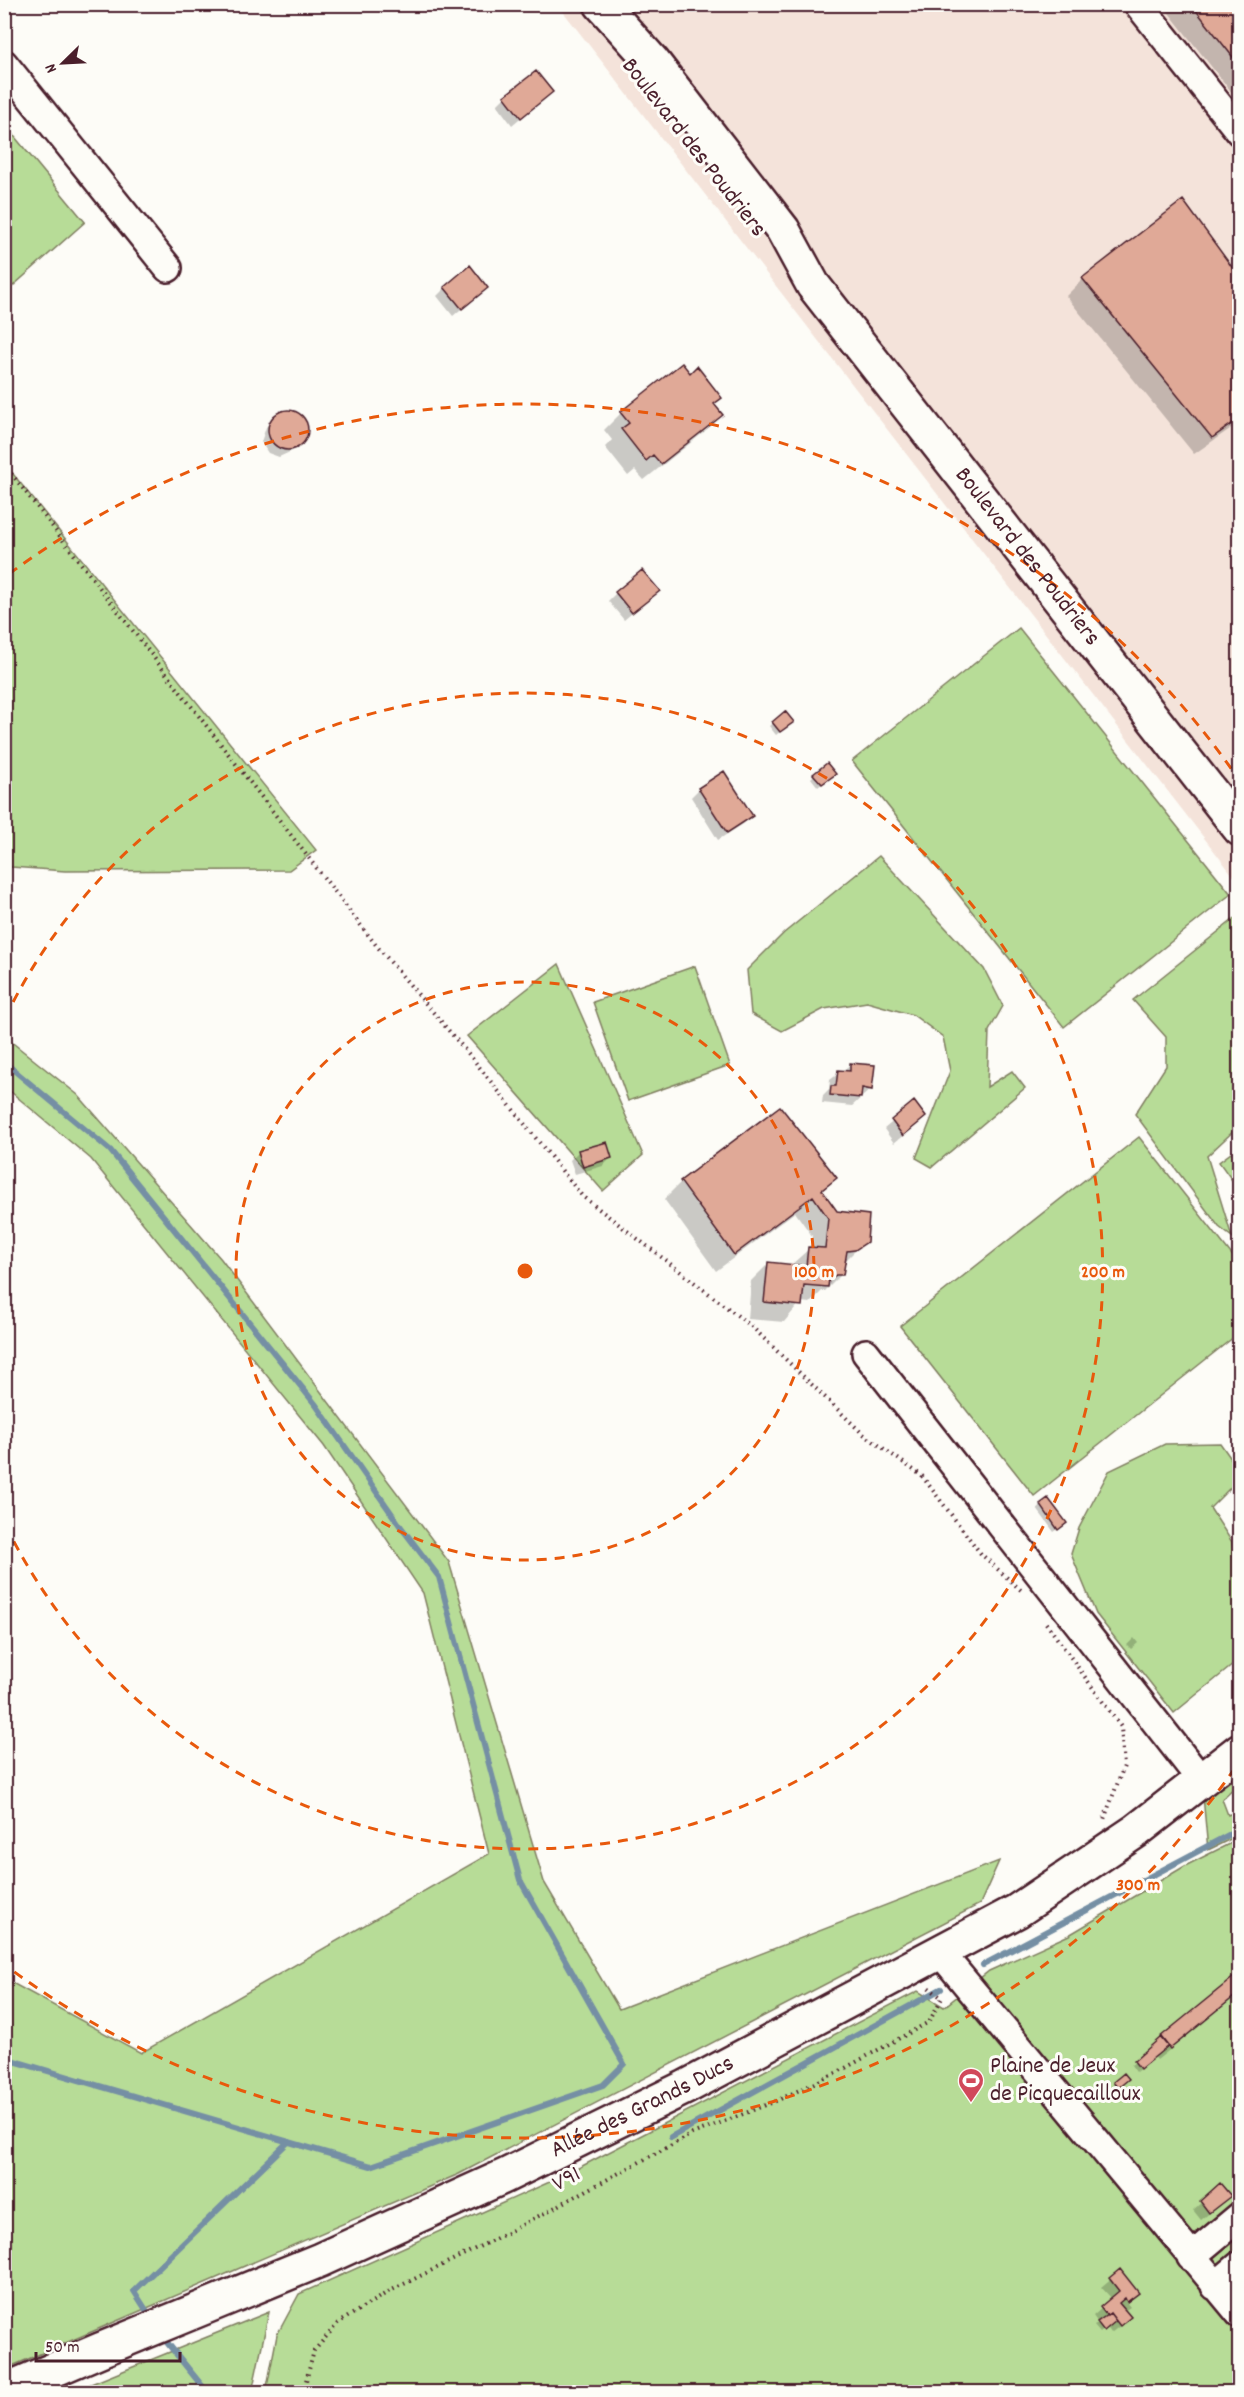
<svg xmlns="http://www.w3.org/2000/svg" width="1244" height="2397" font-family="Dekko,sans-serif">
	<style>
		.built { fill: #f4e3da }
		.green { fill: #b7dc97; stroke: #807e61; stroke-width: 1.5 }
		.shadow { fill: #0003 }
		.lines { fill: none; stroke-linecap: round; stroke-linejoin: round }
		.stream { stroke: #758fa4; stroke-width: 6 }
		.building { fill: #e0a997; stroke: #4a1f2b; stroke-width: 1.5 }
		.minor-casing { stroke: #4a1f2b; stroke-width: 32 }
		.major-casing { stroke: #4a1f2b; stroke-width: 38 }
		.path { stroke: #4a1f2b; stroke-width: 4; stroke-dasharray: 1.5 4.5; stroke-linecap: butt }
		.minor { stroke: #fdfcf7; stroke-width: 27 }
		.major { stroke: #fdfcf7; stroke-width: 33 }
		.ring { fill: none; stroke: #e8590c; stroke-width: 3; stroke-dasharray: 10 8 }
		.labels { text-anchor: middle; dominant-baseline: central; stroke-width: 6; stroke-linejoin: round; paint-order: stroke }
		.street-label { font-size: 24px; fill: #4a1f2b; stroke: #fdfcf7 }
		.poi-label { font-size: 24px; fill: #4a1f2b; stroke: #fdfcf7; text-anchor: start }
		.centre { fill: #e8590c; stroke: #fdfcf7; stroke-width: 3 }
		.ring-label { font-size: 18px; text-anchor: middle; font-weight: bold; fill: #e8590c; stroke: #fdfcf7; stroke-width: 6; stroke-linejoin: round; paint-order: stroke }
	</style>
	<rect width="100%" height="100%" fill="#fdfcf7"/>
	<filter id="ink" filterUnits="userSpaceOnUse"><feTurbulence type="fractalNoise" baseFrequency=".0167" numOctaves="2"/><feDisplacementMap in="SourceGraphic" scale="12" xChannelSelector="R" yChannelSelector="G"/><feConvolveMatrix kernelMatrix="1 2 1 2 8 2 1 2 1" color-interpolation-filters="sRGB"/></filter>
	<g filter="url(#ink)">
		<path class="built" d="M558,5h681v878z"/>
		<path class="green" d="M5,125l80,97 -80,71h-1z
			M5,464l311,386 -27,20 -224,1 -54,-4 -6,-3z
			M1019,628l212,266 -167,133 -212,-266z
			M879,856l105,113 19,37 -14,25 -2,56 25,-16 13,17 -93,79 -16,-9 34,-87 -7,-34 -30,-22 -46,-13 -43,7 -42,22 -31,-17 -4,-44 37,-37z
			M1238,916l2,2 -1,208 -32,30 25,81 -13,-10 -84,-113 31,-48v-29l-33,-37z
			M559,964l84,191 -40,36 -136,-155z
			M695,966l35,99 -102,36 -35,-99z
			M4,1036l74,59 143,164 228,303 95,320 75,127 380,-148 -19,43 -521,270 -454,195v-390l136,74 348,-199 -66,-261 -99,-147 -233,-287 -86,-72z
			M1139,1137l100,127v69l-205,163 -134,-170z
			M1239,1147v43l-20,-28z
			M1220,1443l19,27v9l-29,29 22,34 7,67v51l-65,53 -78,-99 -25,-60 8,-26 30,-57 56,-27z
			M1239,1767v16l-17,16 6,16 11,-5v25l-31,15 -5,-54z
			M1239,1839v553h-973l11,-57 22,-41 264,-118 355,-185 26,16 45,-36 80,-36 116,-69z
			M269,2312l-17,80h-181l15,-6z"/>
		<path class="shadow" d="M1162,4h78v99z
			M551,92l-39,33 -15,-20 8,-8z
			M1183,202l57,78v142l-46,32 -128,-158 17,-17z
			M445,288h41l-33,28 -16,-20z
			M713,405l8,10 -17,17 -60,48 -9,-10 -7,6 -23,-29 7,-7 -8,-10 17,-17z
			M288,412l11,3 6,8v14l-13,14 -13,6 -11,-4 -7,-11 5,-15 14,-13z
			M658,591l-34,29 -16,-19 8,-8z
			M785,713l3,12 -12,10 -7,-9z
			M814,775l16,2 -12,10 -7,-9z
			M699,789l52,27 -8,8 -25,16 -27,-43z
			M851,1064l20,25 -19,17 -30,-3 1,-8 6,-6 1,-9z
			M914,1104l2,21 -22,18 -10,-14z
			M780,1108l55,70 -14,14 15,20 29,29 -21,21 -2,12 -17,17h-3l-12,12 -9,-1 -17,20 -36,-3 3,-38 17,-17 23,1 19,-17 2,-12 -17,-24 -79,59 -52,-72 17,-17z
			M606,1144l5,14 -8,8 -28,8 -5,-14 8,-8z
			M1048,1500l13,27 -7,5 -17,-23z
			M1134,1638l4,5 -7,6 -4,-4z
			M1240,1974v19l-83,67 -3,-4 -18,16 -5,-7 4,-3z
			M1124,2075l3,3 -14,12 -2,-3z
			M1220,2186l1,18 -20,16 -8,-10z
			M1120,2271l17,21 -11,10 4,5 -6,4 -3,14 -10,8 -4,-6 -7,6 -6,-7 4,-3 -5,-7 19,-17 -11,-12z"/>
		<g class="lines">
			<path class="stream" d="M4,1062l106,88 206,255 85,122 38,50 81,303 104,184 -21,21 -232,81 -367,-108
				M983,1965l257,-136
				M671,2137l270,-148
				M148,2313l-14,-22 154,-149
				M161,2335l46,57"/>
		</g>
		<path class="building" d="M1191,4h49v62z
			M536,71l17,21 -32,26 -17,-22z
			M1183,200l57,78v140l-28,20 -130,-160z
			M470,265l18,23 -26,21 -18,-22z
			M682,363l8,10 7,-7 25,32 -8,6 9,11 -62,49 -8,-9 -7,6 -25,-32 8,-6 -9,-11z
			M268 430a20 20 0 1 1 40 0a20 20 0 1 1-40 0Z
			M642,570l18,21 -28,22 -17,-21z
			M785,711l9,11 -14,10 -8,-10z
			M827,763l9,11 -14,10 -9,-10z
			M724,771l29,45 -26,17 -29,-45z
			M850,1063l25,2 -3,25 -10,-2 -1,10 -31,-3 1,-9h5l2,-16 12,1z
			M914,1101l12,16 -23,19 -12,-16z
			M780,1106l57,72 -15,12 15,21 32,4 -2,27 -12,8 -8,1 -4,24h-7l-7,4 -1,8 -24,-2 -2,21 -38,-4 4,-40 38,4 2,-19 17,1 3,-30 -15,-22 -79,59 -54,-74z
			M607,1142l5,16 -29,9 -5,-17z
			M1048,1498l19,25 -9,7 -18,-26z
			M1240,1972v20l-70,57 -10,-12z
			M1161,2037l7,9 -28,23 -6,-8z
			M1124,2073l5,6 -11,9 -5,-6z
			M1220,2183l11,13 -22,17 -9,-12z
			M1120,2269l19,24 -12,9 -2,-4 -6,5 12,14 -11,9 -10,-13 -3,3 -7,-9 19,-16 -10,-13z
			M1110,2313l6,8 -12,10 -7,-9z"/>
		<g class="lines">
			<defs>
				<path id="minor" d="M1138,4l102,128
					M4,64l164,204
					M866,1353l336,428
					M939,1951l301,363
					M1191,2257l49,-41
					M1215,2286l25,-21"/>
				<g id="major">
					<path id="s1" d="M601,4l52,58 130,168 30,55 427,544"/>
					<path id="s2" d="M4,2391l96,-41 220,-90 185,-84 181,-89 331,-176 119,-80 104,-81"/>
				</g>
			</defs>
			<use href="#minor" class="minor-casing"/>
			<use href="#major" class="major-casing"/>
			<path class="path" d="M4,464l372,481 96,113 110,138 169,130 111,107 60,43 59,78 43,39
				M1046,1623l75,104 3,39 -21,56
				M303,2392l11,-41 24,-28 50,-31 119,-59 185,-99 84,-33 62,-29 91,-50 13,-24 -14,-11"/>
			<use href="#minor" class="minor"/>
			<use href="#major" class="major"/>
		</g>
	</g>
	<g class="ring">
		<circle cx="525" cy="1271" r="289"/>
		<path d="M5 1018A578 578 0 1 1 5 1524"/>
		<path d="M1235 1768A867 867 0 0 1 9 1968M9 574A867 867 0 0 1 1235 774"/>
	</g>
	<defs>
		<symbol id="stadium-pin" viewBox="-11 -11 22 30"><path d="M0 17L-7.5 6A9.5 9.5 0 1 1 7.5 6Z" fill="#d1495b" stroke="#fdfcf7"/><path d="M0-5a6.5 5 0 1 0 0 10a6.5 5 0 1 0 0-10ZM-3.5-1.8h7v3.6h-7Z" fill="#fff"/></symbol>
	</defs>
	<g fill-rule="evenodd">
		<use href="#stadium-pin" x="956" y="2066" width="30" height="40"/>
	</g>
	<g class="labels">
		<g class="street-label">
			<text transform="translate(693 148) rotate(52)">Boulevard des Poudriers</text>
			<text stroke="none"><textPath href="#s1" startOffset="699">Boulevard des Poudriers</textPath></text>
			<text stroke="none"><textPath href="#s2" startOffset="699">Allée des Grands Ducs</textPath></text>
			<text transform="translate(567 2180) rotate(-28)">V91</text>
		</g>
		<g class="poi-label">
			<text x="990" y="2067">Plaine de Jeux<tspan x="990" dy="28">de Picquecailloux</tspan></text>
		</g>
	</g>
	<circle cx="525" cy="1271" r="9" class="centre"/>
	<g class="ring-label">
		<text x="814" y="1277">100 m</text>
		<text x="1103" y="1277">200 m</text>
		<text x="1138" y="1890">300 m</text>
	</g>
	<rect width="1244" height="2397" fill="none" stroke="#fdfcf7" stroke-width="24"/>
	<rect x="12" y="12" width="1220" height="2373" fill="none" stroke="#4a1f2b" stroke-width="2" filter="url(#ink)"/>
	<g transform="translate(63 63) rotate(246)" stroke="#fdfcf7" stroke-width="4.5" paint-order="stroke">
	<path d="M0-4.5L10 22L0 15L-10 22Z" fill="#4a1f2b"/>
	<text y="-9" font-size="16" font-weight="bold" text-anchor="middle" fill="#4a1f2b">N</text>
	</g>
	<path d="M36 2352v9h144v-9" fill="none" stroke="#4a1f2b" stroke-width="3"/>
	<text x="45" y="2352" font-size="18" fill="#4a1f2b" stroke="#fdfcf7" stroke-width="4.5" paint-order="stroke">50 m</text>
</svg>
